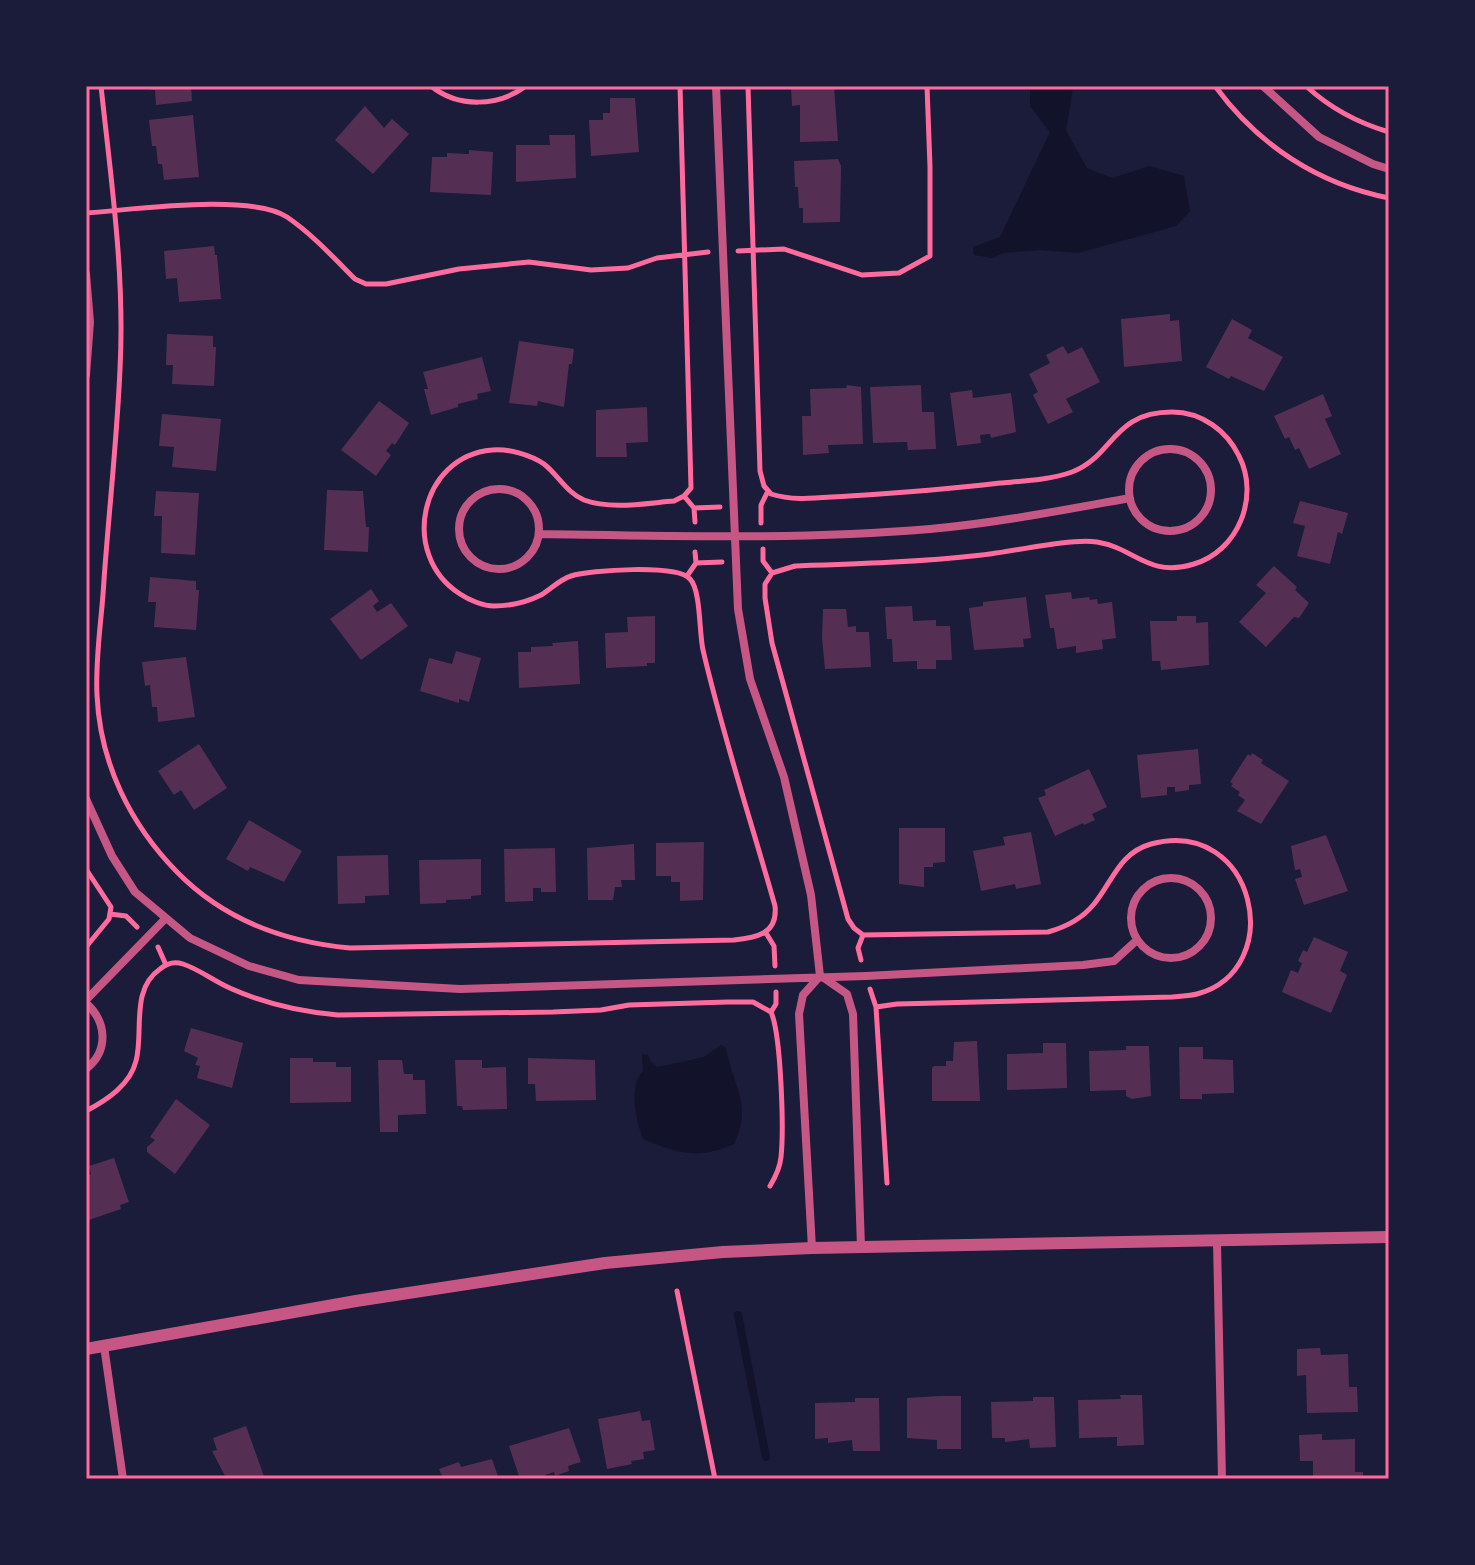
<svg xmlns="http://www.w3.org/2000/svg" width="1475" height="1565" font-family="Ubuntu,sans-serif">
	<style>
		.water { fill: #12122b }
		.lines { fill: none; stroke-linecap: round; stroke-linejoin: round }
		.stream { stroke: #12122b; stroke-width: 8 }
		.building { fill: #542f53 }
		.path { stroke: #ff6b9d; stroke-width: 5 }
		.minor { stroke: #c65784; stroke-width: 8 }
		.tertiary { stroke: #c65784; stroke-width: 12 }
		.neatline { fill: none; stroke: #ff6b9d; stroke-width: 3 }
	</style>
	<rect width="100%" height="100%" fill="#1b1b3a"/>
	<path class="water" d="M1030,86l43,1 -7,44 21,37 25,10 38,-12 34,10 6,35 -14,15 -98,27 -37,-3 -37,3 -12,5 -18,-3 -1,-8 27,-10 50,-105 -20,-26z
		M721,1045l5,3c7,39 27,56 8,96 -35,16 -57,9 -91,-5 -7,-19 -15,-52 0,-68l-1,-17 6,1 3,7 7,5 46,-10z"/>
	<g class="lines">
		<path class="stream" d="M738,1315l28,142"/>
	</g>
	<path class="building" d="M150,86h41l1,15 -36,4 -1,-15h-5z
		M791,86h43l4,55 -38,1v-37l-8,1z
		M610,98h25l4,54 -48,4 -2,-36h14v-7h7z
		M365,106l19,22 8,-9 17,15 -36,40 -38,-34z
		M193,115l6,62 -35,3 -2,-16h-4l-2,-18h-4l-3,-26z
		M549,135h26l1,43 -60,4v-37h34z
		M469,150l24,2 -2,43 -61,-3 2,-35h15v-4l22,1z
		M838,159l3,7 -1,56 -37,1v-15h-4l-1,-21h-3l-1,-26z
		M214,246l1,9h2l4,44 -42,3 -2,-24 -11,1 -2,-28z
		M1170,314v7l9,-1 3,41 -58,6 -3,-48z
		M1232,319l20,11 -4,8 35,19 -19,34 -33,-15 -2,3 -23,-12z
		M167,334l46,2v11h3l-2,39 -42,-2 1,-19h-7z
		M519,341l55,8 -2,15h-3l-5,43 -26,-6 -1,5 -28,-3z
		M1063,346l5,8 14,-7 18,35 -34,17 7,13 -25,12 -15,-29 5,-3 -9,-18 21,-11 -4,-8z
		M482,357l9,34 -14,3 1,5 -20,5v3l-27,8 -7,-26h4l-5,-17z
		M847,385l14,2 2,57 -35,1 1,8 -26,2 -1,-39h9l-1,-27 36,-1z
		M921,385l1,27h12l2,37 -28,1 -1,-8 -34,1 -3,-56z
		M972,390l1,8 38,-5 5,39 -25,6 -1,-4 -10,1 1,8 -24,3 -7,-53z
		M1323,394l9,22 -7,3 16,35 -32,15 -10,-21 -4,2 -6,-13 -4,2 -11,-23z
		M379,401l30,22 -14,22 -3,-2 -6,8 5,4 -15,21 -35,-26z
		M647,407l1,35 -22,1 1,14h-31v-47z
		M162,414l59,5 -5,52 -44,-4 2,-20 -15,-1z
		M327,490l36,1 3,36h3l-1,25 -44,-2z
		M156,491l43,2 -4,62 -34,-2 1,-37h-8z
		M1300,501l48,12 -6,21 -4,-2 -8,32 -33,-8 8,-30 -12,-3z
		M1274,566l23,21 -2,3 14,13 -10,15 -5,-1 -28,30 -27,-25 27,-29 -10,-8z
		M150,577l46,4v9h3l-3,40 -42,-3 2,-25h-8z
		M371,589l8,12 -6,5 4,6 14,-9 17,23 -47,34 -31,-41z
		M1071,592l1,7 17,-2 1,3 7,-1 1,5 14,-2 4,36 -14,2 1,9 -27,4v-7l-19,3 -3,-21h-4l-5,-33z
		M1026,597l5,41 -8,1 1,8 -50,3 -5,-42 14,-2v-4z
		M912,606l1,15 23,-1v6h14l2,34h-16v9h-19v-8l-24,1 -1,-23h-5l-2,-32z
		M823,609h23l2,18 8,-1v6h13l2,35 -46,2 -3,-31z
		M655,616v47h-8v3l-41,2 -1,-35 23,-1 -1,-15z
		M1177,616h19v7l12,-1 1,43 -48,5 -1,-9h-8l-2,-40h27z
		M578,641l2,43 -61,4 -1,-36h13v-5l22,-1 -1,-3z
		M456,651l25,7 -12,44 -10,-3v4l-39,-12 9,-33 23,6z
		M186,657l9,60 -37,5 -1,-15h-5l-2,-22 -5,1 -3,-24z
		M199,744l28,44 -33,22 -13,-20 -7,5 -16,-24z
		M1198,749l3,35 -12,1v5l-14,2v-5h-8v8l-26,3 -4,-43z
		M1252,753l11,7 -2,3 28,18 -28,43 -24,-13 8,-11 -7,-5 2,-3 -9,-6 2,-2 -3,-2 18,-28 3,2z
		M1089,769l18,38 -15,7 3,6 -11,5 -1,-2 -28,13 -17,-38 8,-3 -2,-5z
		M249,820l53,31 -18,31 -34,-15 -2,4 -22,-12z
		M899,828h46v34l-12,1v4h-9v20l-25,-3z
		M1031,832l10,52 -25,5 -1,-5 -34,7 -8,-40 32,-6 -2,-8z
		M1326,835l22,56 -44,14 -9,-26 7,-2 -2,-8 -5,1 -4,-24z
		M704,842l-1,58 -23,1v-19h-9v-6h-15v-33z
		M634,844l1,36h-14l1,7h-7l-2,13h-25l-1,-52z
		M555,848l1,44h-15v-4h-8v13l-28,1 -1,-53z
		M388,855l1,40 -24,1v7l-27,1 -1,-48z
		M481,859v36l-10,1v3l-25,1v3l-26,1 -1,-44z
		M1314,937l34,15 -8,19 7,4 -16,38 -49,-21 9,-22 7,3 4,-10 -4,-2 5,-11 4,2z
		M191,1028l52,15 -11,45 -35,-10 3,-12 -5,-1 3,-7 -14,-7z
		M977,1041l3,60h-48v-33l2,-2h12v-5h7l1,-19z
		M1043,1043h23l1,45 -60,2v-36l36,-1z
		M1126,1046h23l2,50 -19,3 -6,-3v-6l-36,1 -1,-40 37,-1z
		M1179,1047h24v12l30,1 1,33 -32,1v5h-22z
		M290,1058h23v4h23v5h15v35l-61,1z
		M528,1058l67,2 1,40 -60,1 -1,-17h-7z
		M378,1060h24l2,14h9v6h12l1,34 -28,1v17h-18z
		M455,1060h27v8l24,-1 1,42 -44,1 -1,-4h-5z
		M176,1099l34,26 -35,49 -28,-22v-5l8,-7 -5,-3z
		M114,1158l15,44 -9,3 1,4 -35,12v-45l5,-2 -2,-8z
		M1320,1348l1,7 27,-1 1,33h8l1,25 -51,1 -1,-38 -9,1v-27z
		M1120,1395h22l2,50 -27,1v-9l-38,1 -1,-38 43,-1z
		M939,1396h22v53h-24v-9l-30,-2v-40z
		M1033,1397h21l2,50 -26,1 -1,-9 -24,3v-4h-13l-1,-36 42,-1z
		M855,1398h24l1,53h-27l-1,-11 -24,3v-5l-13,1v-36l40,-1z
		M640,1411l2,10 8,-1 5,30 -12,2 1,7 -13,2 1,3 -25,5 -9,-50z
		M246,1426l19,53h-47l7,-3 -13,-25 5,-1 -4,-12z
		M569,1428l12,34 -13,4 1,5 -14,5 -1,-4 -9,3 1,4h-26l-11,-33z
		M1322,1434v6l33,-1v33h8v7h-50v-18h-13l-1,-26z
		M492,1459l7,20h-56l-4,-10 20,-7 2,5z"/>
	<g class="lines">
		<path class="path" d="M101,86c10,94 24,188 19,283 -3,70 -11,141 -16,211 -2,38 -9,77 -7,115 3,68 33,129 80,177 47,48 108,70 173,76l384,-8c22,-2 44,-6 41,-34 -24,-85 -52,-170 -72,-256 -4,-17 -2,-60 -13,-71 -13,-15 -100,-9 -119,-3 -12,4 -20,13 -30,19 -14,7 -31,11 -47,11 -11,0 -25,-6 -34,-12 -61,-39 -40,-138 32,-144 15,-2 39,5 52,14 14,11 23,29 40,36 27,10 63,3 90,1l10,-5 7,-8 -11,-402
			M431,86c27,22 67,21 95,0
			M748,86l12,385 4,15 7,8c24,8 53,3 78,2 51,-3 101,-7 151,-13 23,-2 50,-3 72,-11 42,-16 40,-60 100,-60 30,0 55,19 67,44 21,41 -1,95 -45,108 -46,14 -59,-16 -97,-22 -28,-4 -85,10 -115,13 -62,7 -125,9 -187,11l-23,7 -7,11v14l7,45 76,276 6,9 9,7 185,-3c18,-5 34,-13 46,-28 19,-23 25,-51 57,-60 105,-28 137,126 46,150 -8,2 -17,2 -25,3l-275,7 -21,3 11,176
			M1215,86c43,59 103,98 174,112
			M1306,86c24,22 52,37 83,46
			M86,213c46,-3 164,-20 201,4 25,17 47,41 68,62l11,5h20l73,-15 70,-7 62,8 37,-2 29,-10 51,-6
			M738,251l46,-2 78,26 37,-2 31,-17v-89l-3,-81
			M684,496l10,12 1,14
			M694,508l26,-1
			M761,523v-18l7,-14
			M763,549v12l9,12
			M696,563l26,-1
			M687,576l9,-13 -1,-11
			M86,869l25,38 -2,12 -23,28
			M110,914l16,2 11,11
			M766,933l8,13 1,20
			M158,947l8,18
			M861,960l-3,-12 5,-13
			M870,989l6,18
			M86,1111c21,-11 44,-26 50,-50 8,-30 -6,-71 24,-92 6,-5 14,-8 23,-5 16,5 32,18 49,25 34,15 70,23 106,26l215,-3 48,-2 28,-5 99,-3h25l18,10
			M770,1186c6,-10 10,-18 11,-29 3,-28 0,-123 -10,-145l5,-8v-12
			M677,1291l38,188"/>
		<path class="minor" d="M716,86l22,523 12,70 34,98 27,118 9,81 -17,19 -4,19 13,234
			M1263,86l56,51 54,27 16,5
			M86,274l4,48 -4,53
			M1129 490a41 41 0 1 1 82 0a41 41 0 1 1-82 0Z
			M459 529a40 40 0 1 1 80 0a40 40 0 1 1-80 0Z
			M539,534c130,2 261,6 391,-5 67,-6 133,-19 200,-31
			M86,799l26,57 23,36 55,46 59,28 50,14 161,9 406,-13 217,-11 31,-4 23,-21
			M1131 918a40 40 0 1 1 80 0a40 40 0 1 1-80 0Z
			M821,976l26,18 6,20 8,233
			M86,1000l80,-82
			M86,1003c21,19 23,48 0,66
			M1217,1242l5,237
			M104,1346l19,133"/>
		<path class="tertiary" d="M86,1349l270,-48 249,-38 118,-11 89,-4 577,-11"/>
	</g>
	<rect width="1475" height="1565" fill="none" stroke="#1b1b3a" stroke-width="176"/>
	<rect x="88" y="88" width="1299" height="1389" class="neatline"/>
</svg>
